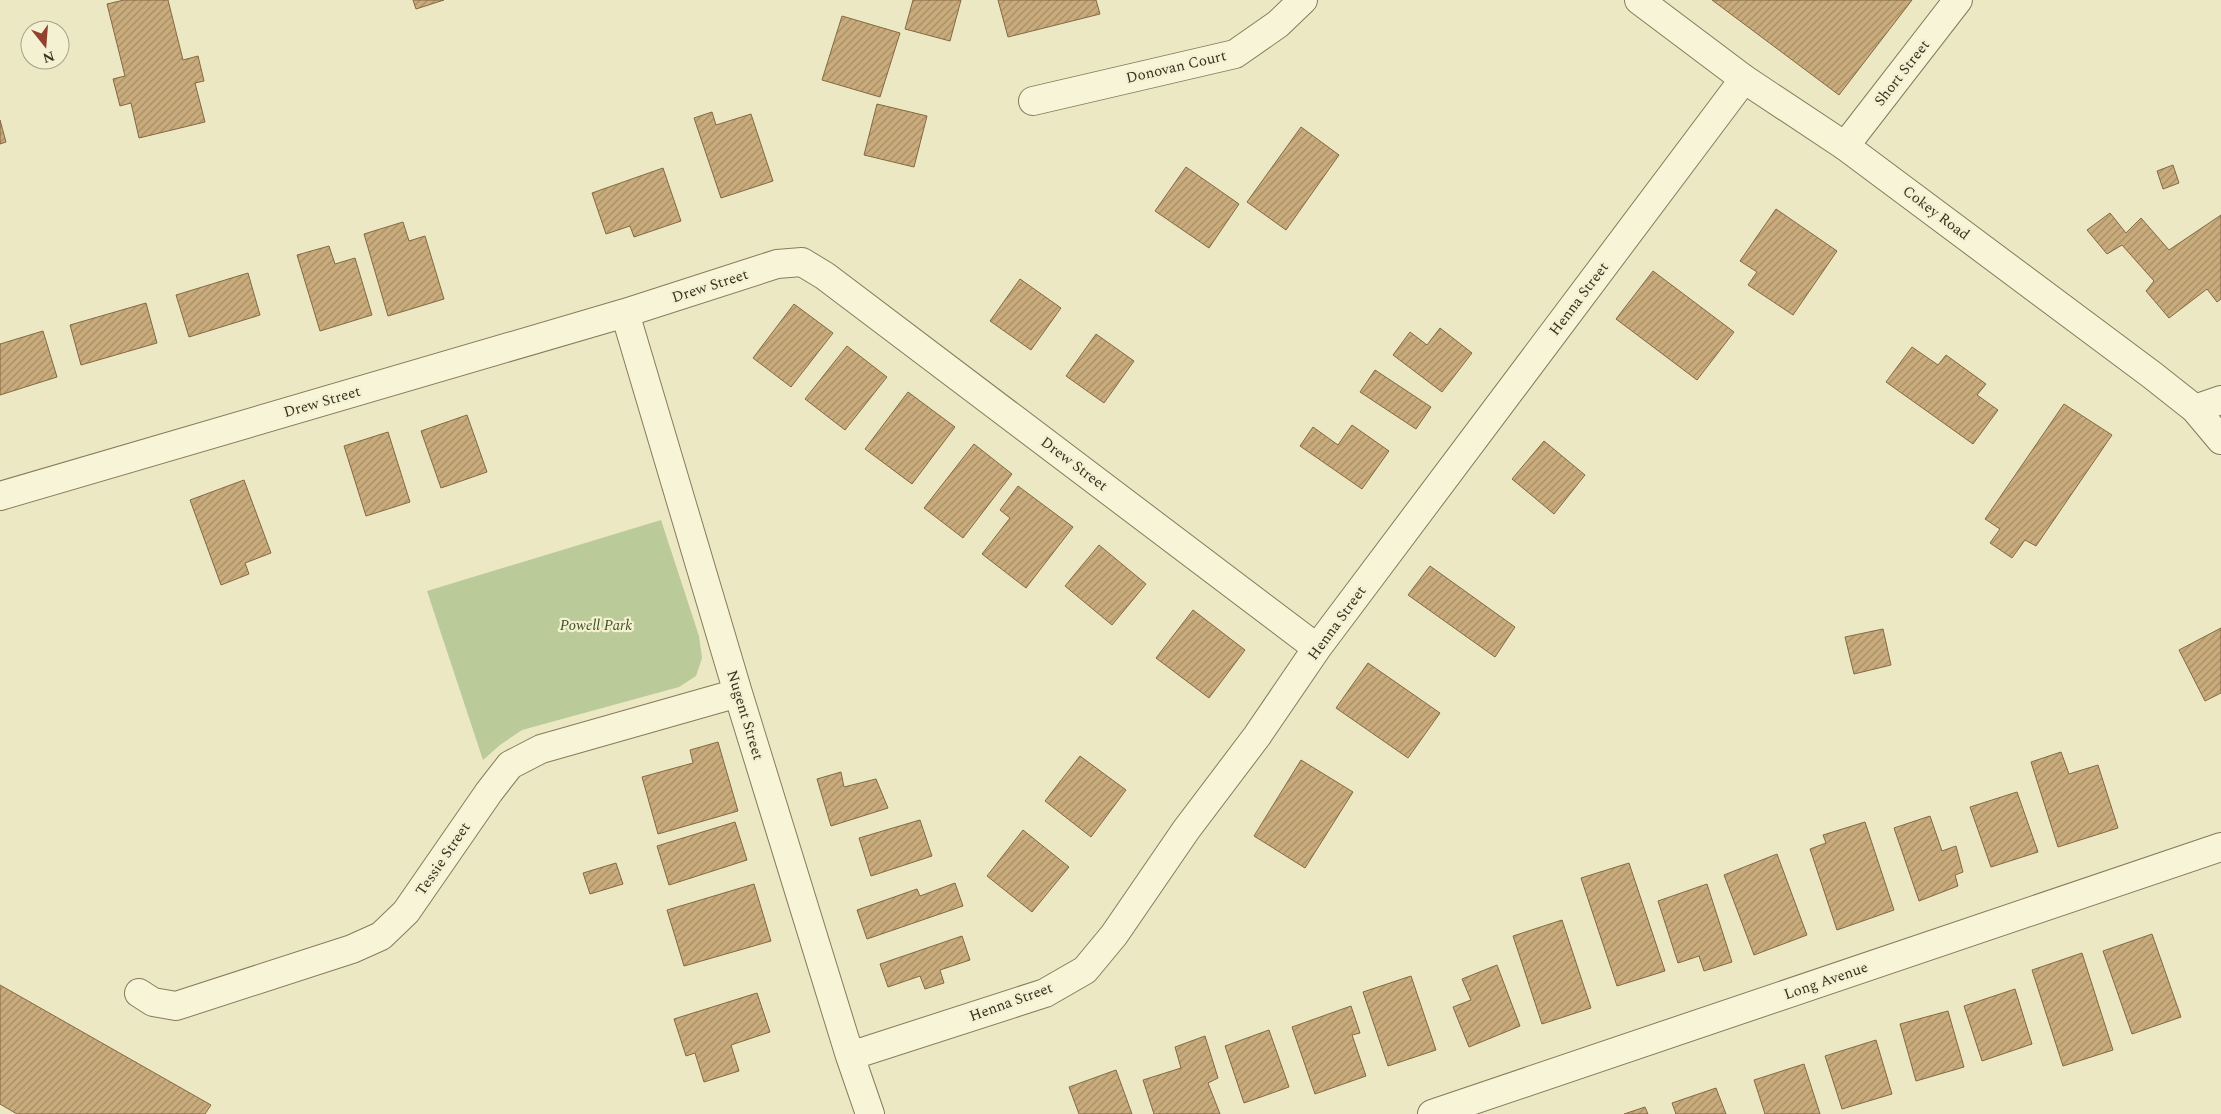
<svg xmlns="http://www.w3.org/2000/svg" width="2221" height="1114" font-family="Spectral,serif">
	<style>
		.green { fill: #baca99 }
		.building { fill: url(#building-hatch); stroke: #846942 }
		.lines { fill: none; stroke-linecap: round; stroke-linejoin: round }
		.minor-casing { stroke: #867b5b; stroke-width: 30 }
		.tertiary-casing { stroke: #867b5b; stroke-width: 30 }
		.minor { stroke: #f7f4d7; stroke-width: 28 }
		.tertiary { stroke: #f7f4d7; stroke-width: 28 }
		.labels { text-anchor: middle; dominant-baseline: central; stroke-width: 4.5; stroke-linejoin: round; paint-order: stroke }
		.street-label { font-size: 15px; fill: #372f1f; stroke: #f4f1d3 }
		.park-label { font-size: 15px; font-style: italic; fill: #3e5226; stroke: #f4f1d3 }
	</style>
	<defs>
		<pattern id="building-hatch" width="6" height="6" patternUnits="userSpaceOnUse" patternTransform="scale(1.25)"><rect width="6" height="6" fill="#c9ab7c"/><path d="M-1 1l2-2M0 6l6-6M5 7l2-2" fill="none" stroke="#a48c65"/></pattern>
	</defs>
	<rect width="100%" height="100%" fill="#ece8c4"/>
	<path class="green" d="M661,520l38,116 3,22 -6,18 -17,11 -157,43 -22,15 -17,15 -56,-169z"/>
	<path class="building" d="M124,0h44l15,60 15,-4 6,25 -9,2 10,39 -66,16 -8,-35 -11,3 -7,-27 12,-3 -18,-72z
		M413,0h31l-28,9z
		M913,0h48l-11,41 -45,-12z
		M998,0h98l4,14 -92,23z
		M1712,0h200l-73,95z
		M842,16l58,17 -20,64 -58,-17z
		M877,104l50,12 -13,51 -50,-12z
		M712,112l4,13 35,-11 22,67 -52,17 -27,-80z
		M0,120l6,22 -6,2z
		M1301,127l38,28 -53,75 -39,-28z
		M2173,165l6,18 -16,6 -6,-18z
		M1186,167l53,37 -30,44 -54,-37z
		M663,168l18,53 -47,16 -4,-11 -24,8 -14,-41z
		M1776,209l61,42 -44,64 -45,-30 9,-13 -17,-11z
		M2110,213l16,20 15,-15 28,32 52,-35v84l-4,3 -10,-13 -38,29 -23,-27 8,-10 -32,-36 -15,9 -20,-24z
		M403,222l6,19 16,-5 19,63 -56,17 -24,-82z
		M329,246l6,18 20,-6 17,57 -52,16 -23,-76z
		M1653,271l81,61 -37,48 -81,-61z
		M248,273l12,42 -71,22 -13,-42z
		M1020,279l41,29 -30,42 -41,-29z
		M146,303l11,40 -76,22 -11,-40z
		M794,304l39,29 -42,54 -38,-29z
		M1440,328l32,25 -30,39 -49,-37 17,-23 17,13z
		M43,331l14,46 -57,18v-51z
		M1096,334l38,27 -30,42 -38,-27z
		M847,346l40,31 -42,53 -40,-31z
		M1912,347l26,18 8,-10 40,29 -9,11 21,15 -25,34 -87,-62z
		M1375,370l56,37 -15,22 -56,-37z
		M908,392l47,35 -43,57 -47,-35z
		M2064,404l48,31 -76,111 -11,-6 -13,18 -22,-15 10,-14 -15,-10z
		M467,415l20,57 -46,16 -20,-57z
		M1352,425l37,26 -27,38 -62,-43 13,-19 25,18z
		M388,432l22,70 -44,14 -22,-70z
		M1544,441l41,34 -31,39 -42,-35z
		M974,444l38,30 -49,64 -39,-30z
		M244,480l27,73 -26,10 4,11 -28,11 -31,-85z
		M1018,486l55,41 -47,61 -44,-34 28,-36 -10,-8z
		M1099,545l47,39 -34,41 -47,-39z
		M1430,566l85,61 -20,30 -87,-62z
		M1193,610l52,40 -36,48 -53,-40z
		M2221,628v65l-16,8 -26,-51z
		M1883,629l8,36 -37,9 -9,-37z
		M1368,663l72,50 -32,45 -72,-50z
		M718,742l20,69 -80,23 -16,-57 51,-14 -3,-13z
		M2061,752l8,22 29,-9 20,63 -60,19 -27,-85z
		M1080,756l46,34 -35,47 -46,-36z
		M1301,760l52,32 -48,76 -51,-32z
		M841,772l3,15 32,-8 12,29 -57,18 -14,-47z
		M2017,792l21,60 -47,15 -21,-60z
		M1930,816l12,35 14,-5 7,26 -8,3 3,11 -39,15 -25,-73z
		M920,820l12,36 -61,20 -12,-38z
		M735,822l12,38 -78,25 -12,-39z
		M1865,822l29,88 -57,20 -27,-81 16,-6 -3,-8z
		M1023,830l46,37 -37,45 -45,-36z
		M1777,854l30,81 -53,20 -30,-80z
		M616,863l7,21 -33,10 -7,-21z
		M1629,863l36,108 -48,15 -36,-108z
		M955,883l8,23 -96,33 -10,-29 60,-21 3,7z
		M754,884l17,57 -87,25 -17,-56z
		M1707,884l25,78 -28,9 -5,-15 -21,7 -20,-62z
		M1562,920l29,88 -49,16 -29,-88z
		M2152,934l29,83 -49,17 -29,-83z
		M962,936l8,24 -30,10 4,13 -19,6 -5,-13 -32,11 -8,-23z
		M2082,953l31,97 -50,16 -31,-96z
		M1497,965l23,61 -51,21 -16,-40 18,-7 -9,-21z
		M1411,976l25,74 -48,16 -25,-74z
		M0,985l211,120 -6,9h-188l-17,-10z
		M2015,989l17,55 -50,17 -18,-55z
		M757,993l13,39 -39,13 8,26 -35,11 -9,-29 -9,3 -12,-37z
		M1351,1006l9,27 -8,2 14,41 -51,18 -23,-67z
		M1948,1011l16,56 -48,14 -16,-57z
		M1269,1030l20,57 -45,16 -19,-57z
		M1205,1036l13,42 -10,5 12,31h-66l-11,-34 38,-12 -6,-21z
		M1876,1040l16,54 -50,15 -17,-53z
		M1804,1064l16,50h-55l-11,-34z
		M1116,1070l16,44h-53l-10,-27z
		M1716,1088l10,26h-50l-4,-11z
		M1645,1107l3,7h-24z"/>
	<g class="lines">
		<defs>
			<path id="minor" d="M1033,101l202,-47 43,-30 25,-24
				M1845,146l113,-146
				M625,313l113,380 112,363 20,58
				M2195,409l26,-9
				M0,496l625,-183 152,-49 25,-2 23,14 492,372
				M139,993l14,9 23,4 176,-57 29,-13 25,-24 83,-120 21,-27 31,-16 197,-56
				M850,1056l195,-63 40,-23 29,-35 72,-105 71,-94 60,-88 427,-569
				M1432,1114l789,-267"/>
			<path id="tertiary" d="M1639,0l105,79 101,67 307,229 43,34 26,31"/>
		</defs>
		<use href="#minor" class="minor-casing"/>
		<use href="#tertiary" class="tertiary-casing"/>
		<use href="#minor" class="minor"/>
		<use href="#tertiary" class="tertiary"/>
	</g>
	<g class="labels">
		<g class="street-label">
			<text transform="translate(1176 67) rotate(-13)">Donovan Court</text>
			<text transform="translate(1902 73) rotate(-52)">Short Street</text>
			<text transform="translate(1936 213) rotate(37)">Cokey Road</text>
			<text transform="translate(710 286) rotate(-18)">Drew Street</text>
			<text transform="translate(1579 299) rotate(-53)">Henna Street</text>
			<text transform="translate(322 402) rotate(-16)">Drew Street</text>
			<text transform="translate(1074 464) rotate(37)">Drew Street</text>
			<text transform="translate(1337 623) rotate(-54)">Henna Street</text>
			<text transform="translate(745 715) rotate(73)">Nugent Street</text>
			<text transform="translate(443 859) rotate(-56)">Tessie Street</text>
			<text transform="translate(1826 981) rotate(-19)">Long Avenue</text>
			<text transform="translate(1011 1002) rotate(-20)">Henna Street</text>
		</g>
		<g class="park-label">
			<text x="596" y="625">Powell Park</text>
		</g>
	</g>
	<g transform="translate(45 45) rotate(163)"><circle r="24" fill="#f4f1d3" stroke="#a8a38b"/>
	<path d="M0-4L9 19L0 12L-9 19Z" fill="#92412e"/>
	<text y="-8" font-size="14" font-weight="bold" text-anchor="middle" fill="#372f1f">N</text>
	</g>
</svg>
